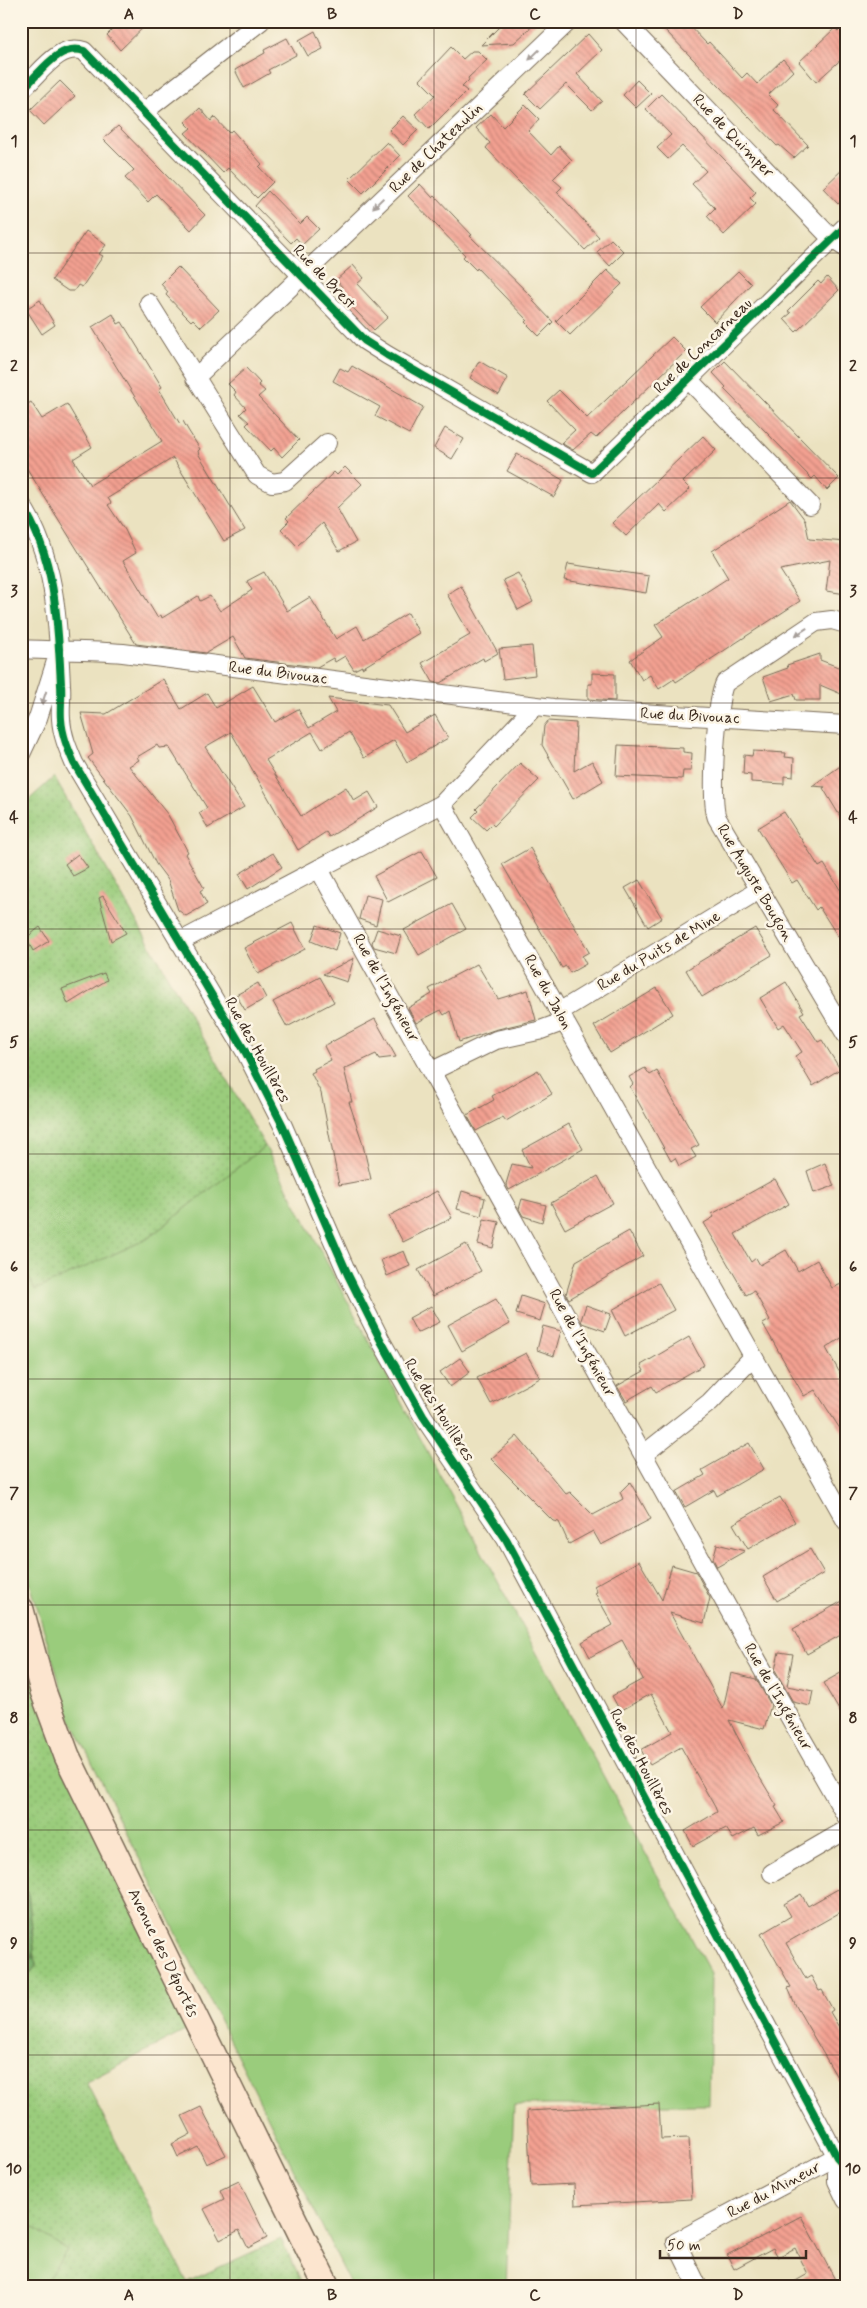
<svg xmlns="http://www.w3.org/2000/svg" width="867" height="2308" font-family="Mynerve,sans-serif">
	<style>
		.grass { fill: url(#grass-dots); stroke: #6a7b4d }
		.forest { fill: url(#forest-firs); stroke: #5b6d45 }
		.park { fill: #9acc7c; stroke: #6a7b4d }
		.building { fill: url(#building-back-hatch) }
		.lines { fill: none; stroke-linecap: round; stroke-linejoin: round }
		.street-casing { stroke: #796a57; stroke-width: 20 }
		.secondary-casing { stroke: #796a57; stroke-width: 28 }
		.street { stroke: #fff; stroke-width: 18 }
		.secondary { stroke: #fce5cf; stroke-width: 25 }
		.cycleway-casing { stroke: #fcf5e5; stroke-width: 11 }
		.cycleway { stroke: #00873e; stroke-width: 8 }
		.oneway { fill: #a79f9a }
		.grid { fill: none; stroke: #3b2a1e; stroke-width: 1; stroke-opacity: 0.55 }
		.labels { text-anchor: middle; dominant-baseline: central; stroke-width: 5; stroke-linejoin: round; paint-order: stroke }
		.street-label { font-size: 16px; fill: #3b2a1e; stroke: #fcf5e5 }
		.neatline { fill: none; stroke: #3b2a1e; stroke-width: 2 }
		.grid-label { font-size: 16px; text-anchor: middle; font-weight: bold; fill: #3b2a1e }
	</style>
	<defs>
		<pattern id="grass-dots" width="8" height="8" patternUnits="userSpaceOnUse" patternTransform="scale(1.25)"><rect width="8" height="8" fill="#9acc7c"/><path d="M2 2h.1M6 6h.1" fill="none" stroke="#86af6b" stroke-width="1.8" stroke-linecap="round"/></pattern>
		<pattern id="forest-firs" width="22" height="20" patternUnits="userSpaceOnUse" patternTransform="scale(1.25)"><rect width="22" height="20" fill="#7bb06c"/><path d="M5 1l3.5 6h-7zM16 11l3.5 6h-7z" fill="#668f58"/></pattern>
		<pattern id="building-back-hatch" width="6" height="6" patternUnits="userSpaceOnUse" patternTransform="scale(1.25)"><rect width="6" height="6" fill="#f3a091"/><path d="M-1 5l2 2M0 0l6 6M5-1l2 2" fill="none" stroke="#c68376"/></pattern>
	</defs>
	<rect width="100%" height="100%" fill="#fcf5e5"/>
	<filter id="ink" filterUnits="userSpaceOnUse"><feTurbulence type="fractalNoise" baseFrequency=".02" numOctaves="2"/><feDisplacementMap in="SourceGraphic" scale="10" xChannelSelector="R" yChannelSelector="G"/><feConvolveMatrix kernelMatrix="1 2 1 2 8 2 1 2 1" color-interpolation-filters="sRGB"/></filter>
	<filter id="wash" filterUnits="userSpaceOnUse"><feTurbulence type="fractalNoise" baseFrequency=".0096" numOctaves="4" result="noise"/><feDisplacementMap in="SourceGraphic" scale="20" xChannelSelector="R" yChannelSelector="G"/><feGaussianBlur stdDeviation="1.12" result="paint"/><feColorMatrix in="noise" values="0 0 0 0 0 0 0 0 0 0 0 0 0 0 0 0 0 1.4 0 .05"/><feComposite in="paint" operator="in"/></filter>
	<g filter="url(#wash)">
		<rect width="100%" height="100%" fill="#ebe2c0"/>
		<path class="grass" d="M54,777l211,369 -118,93 -112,52 -14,-29v-455z
			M21,1645l168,384 -103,53 101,200 94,-43 23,48h-283v-302l15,-19 -8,-74 -7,-5z"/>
		<path class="forest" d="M21,1887l7,5 8,74 -15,19z"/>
		<path class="park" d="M265,1146l169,318 277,510 -2,131h-195l-8,182h-154l-282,-569 -49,-165v-291l14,28 112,-51z
			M24,2221l43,29 -25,37h-21v-62z"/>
		<g id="blocks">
			<path class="building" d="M121,21h29l-30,29 -13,-15z
				M505,21h33l-24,22 -33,2z
				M671,21h14l22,23 2,-2 33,36 5,-5 10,11 26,-25 10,12 -25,24 10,10 -4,5 34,35 -14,13 -15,-13 -2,1 -114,-118z
				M846,23v32l-30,27 -17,-20 36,-34 3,3z
				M315,31l8,18 -15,7 -9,-16z
				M588,34l14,16 -25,24 25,27 -10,9 -26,-26 -26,25 -15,-15z
				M287,38l9,17 -28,15 2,3 -26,15 -9,-18 30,-17 -1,-3z
				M451,47l12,12 9,-8h6l9,9 -19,18 1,2 -7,7 5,4 -38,38 -14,-15 20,-19 -15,-15z
				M637,80l14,14 -15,14 -13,-13z
				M60,81l15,15 -31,29 -14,-15z
				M661,94l95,98 -6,6 6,6 -32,31 -17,-19 8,-8 -23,-24 14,-13 -24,-25 -14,13 -11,-11 14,-13 -25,-26z
				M525,105l14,14 -11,12 23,24 8,-9 13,14 -19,19 9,8 -5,5 42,45 -14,13 -99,-102 4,-5 -14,-15 15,-14 12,13z
				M200,108l11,13 3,-4 15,16 3,-3 30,34 -3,3 14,15 -16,16 -29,-30 -5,5 -38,-40 6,-5 -6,-6z
				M403,116l15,14 -15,15 -14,-15z
				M118,126l87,89 -14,15 -35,-36 -8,8 -23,-24 9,-8 -31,-31z
				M387,142l13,14 -37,37 -14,-14z
				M846,166v30l-8,8 -15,-16z
				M420,184l13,14 2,-2 37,39 -2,1 65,64 -2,1 20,21 -14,14 -14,-14 2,-2 -50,-52 -1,2 -13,-13 2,-2 -57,-59z
				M268,191l32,33 7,-7 12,12 -17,16 -6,-7 -5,5 -36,-37z
				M86,231l20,14 -7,9 4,2 -21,31 -4,-2 -4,6h-6l-16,-11z
				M611,239l13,13 -14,14 -13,-14z
				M353,265l11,13 -7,6 31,33 -14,13 -36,-38 5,-4 -7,-8z
				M178,267l41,43 -18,17 -8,-8 -2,2 -7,-7 -18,-19 2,-3 -7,-8z
				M607,270l15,14 -52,51 -14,-14z
				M738,271l13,13 -36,38 -15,-15z
				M827,277l12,13 -43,42 -12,-13 7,-6 -3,-2 30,-30 3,3z
				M40,300l15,25 -13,9 -16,-25z
				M113,314l5,10 4,-2 26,42 14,23 -3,2 21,35 3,-3 5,9 12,19 -2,2 1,4 46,75 -21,11 -51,-83 -65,40 3,5 -3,2 17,25 11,23 -13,8 34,56 4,-2 1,3 36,-22 2,5 10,-5 10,15 32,-21 -5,-9 17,-9 23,39 23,-14 26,42 21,-13 7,13 44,-26 11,20 -57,35v-2l-8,4 -9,-14 -10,6 -2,-4 -16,9 -72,-9 -12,-21 -27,16 -70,-9 -115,-185v-51l10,-6 11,17 25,-15 25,43 -19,12 17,26 72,-44 -70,-114z
				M672,337l14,14 -90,87 -5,-4 -18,16 -12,-7 14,-13 -28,-29 12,-11 28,28z
				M479,361l29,17 -9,17 -29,-17z
				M725,361l114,117 -12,12 -12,-14 -3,3 -88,-90 2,-2 -13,-14z
				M352,366l71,41 -14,27 -34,-18 5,-9 -47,-26 7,-13 8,4z
				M246,368l14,15 -2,2 7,6 -7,6 41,43 -17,17 -8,-9 -3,3 -25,-26 3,-3 -9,-8 6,-6 -12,-13 2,-3 -8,-8z
				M445,428l19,11 -12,20 -18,-11z
				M703,436l13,14 -33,32 7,7 -24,23 -7,-8 -33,32 -14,-13z
				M517,454l46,26 -9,17 -47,-26z
				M345,467l17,17 -25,24 19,34 -17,9 -17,-28 -25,23 -16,-17 8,-8 -3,-3 48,-46 3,3z
				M790,500l15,20 4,19 37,3v52l-20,-3 4,-31 -50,10 20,31 -124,81 -2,-3 -15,10 -9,-14 -8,5 -12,-20 33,-23 -8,-12 73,-47 -16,-27z
				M568,564l81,12 -3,17 -82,-13z
				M518,573l15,29 -15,8 -15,-30z
				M461,586l37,67 -14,8 -1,-3 -43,25 -7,-1 -11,-19 48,-28 -23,-41z
				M532,646l3,29 -32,4 -4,-30z
				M820,654v6l26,10v26l-26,-11v15h-24l-2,-6 -23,7 -8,-24 25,-9 -1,-3z
				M592,673l23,1v27l-27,-2v-15h4z
				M163,679l18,30 26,-16 9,15 37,-22 22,36 23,-13 11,19 27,-16 -8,-14 60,7 17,27 30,-17 13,23 -41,24 -13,-22 -30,18 -15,-26 -27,17 -10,-17 -46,28 35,56 45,-29 8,14 15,-9 9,15 -49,30 -3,-5 -28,18 -67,-118 -26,15 39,60 -36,21 -9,-15 8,-5 -38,-61 -10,1 -2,-3 -20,12 2,3 -10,6 39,49 20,37 -3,2 19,34 -4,3 7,13 -21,12 -8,-6 -10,-30 -12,-16 -24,-48 -44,-58 5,-4 -12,-41 25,1z
				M548,721l28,2 -2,48 18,-10 11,20 -30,18 -31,-54 2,-19z
				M618,745l65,3v4l9,1 -1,18h-8l-1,8 -66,-3z
				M753,751l33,2 -1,4 9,1 -1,19 -9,-1v8l-33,-2v-7l-8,-1 1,-19 8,1z
				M846,762v64l-23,-38 2,-1 -13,-1z
				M520,763l19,17 -45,46 -2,-2 -6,6 -14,-13 6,-6 -2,-2z
				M784,812l35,55 5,-3 22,35v50l-27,-42 -3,3 -19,-30 -5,3 -34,-55z
				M530,848l59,104 -7,4 4,8 -16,9 -4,-7 -4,2 -60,-104z
				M422,851l15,26 -49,25 -14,-26z
				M273,853l9,14 -34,22 -9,-15z
				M78,854l10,14 -15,8 -8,-12z
				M639,880l23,38 -14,9 -23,-39z
				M365,895l17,4 -6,26 -17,-6z
				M103,896l23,37 -15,8 -12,-43z
				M452,904l14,25 -47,26 -15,-25z
				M292,923l13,26 -47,25 -14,-26z
				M317,925l23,8 -5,18 -24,-10z
				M40,927l9,14 -16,10 -7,-13z
				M755,928l17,27 -70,42 -16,-27z
				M377,929l24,7 -5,17 -22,-6 -2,-4z
				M354,958l-7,24 -24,-8z
				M477,964l21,35 30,-9 8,30 -42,10 -35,12 -9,-31 -6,4 -3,-5 -25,13 -8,-15 24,-14 -3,-5z
				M104,973l3,7 -39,24 -6,-15z
				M320,977l14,25 -47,25 -14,-25z
				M786,982l18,30 -4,2 18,28 4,-2 18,29 -27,17 -18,-30 7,-4 -18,-28 -6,4 -18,-30z
				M258,983l8,15 -21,12 -9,-15z
				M657,988l16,26 -63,39 -16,-27z
				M375,1019l21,38 -17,2 -3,-5 -32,15 8,33h-3l13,39 9,38 -32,6 -18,-92 -10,-20 4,-2 -1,-2 17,-9 -7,-14z
				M645,1068l5,7 7,-4 42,74 -8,4 5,8 -17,9 -4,-8 -4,3 -41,-74 3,-3 -4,-7z
				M538,1070l14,24 -46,27 -3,-4 -27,14 -9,-16 27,-15 -2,-4z
				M569,1124l14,25 -74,41 -3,-6 6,-20 19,4 -9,-18z
				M825,1163l9,23 -20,7 -7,-22z
				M598,1176l15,27 -48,26 -14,-26z
				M775,1179l14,25 -54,30 16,28 5,-4 4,7 26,-15 12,21 19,-11 15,28 14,-6v53l-20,13 20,36v54l-31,-48 -11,6 -41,-72 7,-4 -16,-29 -8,4 -42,-72 10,-6 -2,-3z
				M437,1191l15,27 -49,24 -14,-26z
				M462,1191l23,7 -4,18 -24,-7z
				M522,1199l24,6 -4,17 -19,-6 -4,-7z
				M484,1219l15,3 -6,26 -15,-4z
				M629,1231l14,25 -74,43 -3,-5 10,-33z
				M466,1244l15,27 -48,25 -15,-26z
				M404,1251l6,15 -23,10 -6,-16z
				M659,1283l15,27 -49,26 -13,-26z
				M521,1296l24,8 -5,17 -24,-7z
				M496,1299l14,25 -48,27 -14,-26z
				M586,1305l25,9 -6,17 -23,-8 -1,-3z
				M431,1306l9,16 -23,11 -8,-15z
				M543,1326l18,5 -7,25 -17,-6z
				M689,1337l15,28 -48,27 -4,-6 -26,15 -9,-15 27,-15 -3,-6z
				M526,1353l14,25 -49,26 -14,-26z
				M460,1358l10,14 -20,15 -10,-15z
				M517,1436l49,58 4,-2 23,23 30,-16 -3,-7 10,-10 21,37 -50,26 -8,-14 -24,13 -10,-22 -6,-1 -62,-62z
				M749,1443l15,26 -47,27 -3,-6 -29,17 -9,-15 29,-17 -3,-5z
				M780,1497l15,25 -47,27 -15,-25z
				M717,1544l28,7 -28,16 -4,-8z
				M810,1549l14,24 -47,28 -14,-24z
				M639,1561l23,39 10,-35 24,7 14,26 -6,25 -34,-10 53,96 8,-36 25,6 15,26 -7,24 -35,-9 22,43 26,43 -2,1 9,15 -26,13 -4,-7 -21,11 -7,-11 -33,18 -8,-15 32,-19 -2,-5 -34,-60 -31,18 -5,-8 -4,-7 31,-18 -21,-38 -31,17 -8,-15 31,-17 -21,-39 -32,17 -8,-15 31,-17 -18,-32 2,-1 -3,-6z
				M846,1599v33l-39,22 -14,-25z
				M779,1652l14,2 -6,32 26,5 -3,15 -17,-4 -18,-32z
				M846,1670v52l-23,-39z
				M846,1888v21l-60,34 20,36 5,-3 8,15 3,-1 11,20 -3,2 16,27v54l-50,-87 -8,-18 3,-1 -30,-53 30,-18 -7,-12 17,-10 7,12 30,-17 2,3z
				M659,2104l2,35 28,-1 3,61 -117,6 -1,-21 -43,2 -4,-75z
				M201,2107l25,48 -20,9 -8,-17 -20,10 -6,-13 19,-10 -9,-18z
				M239,2181l28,57 -19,10 -9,-18 -19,10 -16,-31 20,-10 -4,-9z
				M801,2216l38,71h-54l23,-13 -13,-26 -17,9 -5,-9 -39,21 -7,-14z"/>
		</g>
	</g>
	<g filter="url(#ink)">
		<use href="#blocks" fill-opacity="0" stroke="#796a57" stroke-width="1"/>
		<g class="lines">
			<defs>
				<path id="street" d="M623,21l209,218 14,9
					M21,90c18,-14 37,-48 63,-39l281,290 22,14 205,118 254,-247
					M145,111l116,-90
					M149,303l108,172 15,8 13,-2 42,-38
					M195,378l374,-357
					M688,379l122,126
					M21,504c35,53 37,119 40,181 1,11 -1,23 0,34 1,16 7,30 13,44l172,290 37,73 65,149 33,66 42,75 83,123 331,618 9,10
					M846,624l-14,-4 -16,2 -91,61c-9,14 -15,120 -8,135l129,217
					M21,649c34,2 68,1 102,4l430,55 293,17
					M21,754l17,-36 18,-57
					M442,804l404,717
					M319,869l425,768 102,179
					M179,942l263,-138 93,-98
					M559,1012l200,-122
					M432,1071l64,-31 42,-9 27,-10
					M644,1454l66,-52 43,-45
					M772,1873l74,-43
					M837,2157v24l9,19
					M698,2287l-22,-45 169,-90"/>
				<path id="secondary" d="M21,1610l22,81 24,65 260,531"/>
			</defs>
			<use href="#street" class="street-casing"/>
			<use href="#secondary" class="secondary-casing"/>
			<use href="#street" class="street"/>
			<use href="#secondary" class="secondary"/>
			<defs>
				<path id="cycleway" d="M21,90c18,-14 37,-48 63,-39l281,290 22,14 205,118 254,-247
					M21,504c35,53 37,119 40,181 1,11 -1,23 0,34 1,16 7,30 13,44l172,290 37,73 65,149 33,66 42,75 83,123 331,618 9,10"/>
			</defs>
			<use href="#cycleway" class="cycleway-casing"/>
			<use href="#cycleway" class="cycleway"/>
		</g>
		<defs><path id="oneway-solid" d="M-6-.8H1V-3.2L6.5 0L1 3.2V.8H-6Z" transform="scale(1.25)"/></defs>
		<g class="oneway">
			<use href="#oneway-solid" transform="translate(534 55) rotate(136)"/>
			<use href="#oneway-solid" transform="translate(378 203) rotate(136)"/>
			<use href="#oneway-solid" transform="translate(801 632) rotate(146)"/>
			<use href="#oneway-solid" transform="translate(44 698) rotate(108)"/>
		</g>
	</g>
	<path class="grid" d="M230,21v2266M434,21v2266M636,21v2266M21,253h825M21,478h825M21,703h825M21,929h825M21,1154h825M21,1379h825M21,1605h825M21,1830h825M21,2055h825"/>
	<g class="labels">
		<g class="street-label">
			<text transform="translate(733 136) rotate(46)">Rue de Quimper</text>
			<text transform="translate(436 148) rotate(-44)">Rue de Chateaulin</text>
			<text transform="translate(324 277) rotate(46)">Rue de Brest</text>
			<text transform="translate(703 346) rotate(-44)">Rue de Concarneau</text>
			<text transform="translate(278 673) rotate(7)">Rue du Bivouac</text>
			<text transform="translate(690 716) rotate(3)">Rue du Bivouac</text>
			<text transform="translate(755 883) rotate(59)">Rue Auguste Bougon</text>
			<text transform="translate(659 951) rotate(-31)">Rue du Puits de Mine</text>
			<text transform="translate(386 988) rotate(61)">Rue de l'Ingénieur</text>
			<text transform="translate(548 992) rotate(61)">Rue du Jalon</text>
			<text transform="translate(257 1050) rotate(61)">Rue des Houillères</text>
			<text transform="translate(582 1343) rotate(61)">Rue de l'Ingénieur</text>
			<text transform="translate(439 1410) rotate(58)">Rue des Houillères</text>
			<text transform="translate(778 1697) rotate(60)">Rue de l'Ingénieur</text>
			<text transform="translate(641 1762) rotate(62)">Rue des Houillères</text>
			<text transform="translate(163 1953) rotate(64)">Avenue des Déportés</text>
			<text transform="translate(774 2190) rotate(-28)">Rue du Mineur</text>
		</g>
	</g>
	<rect width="867" height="2308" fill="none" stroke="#fcf5e5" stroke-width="55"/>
	<path d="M660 2250v8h146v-8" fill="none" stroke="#3b2a1e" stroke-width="2.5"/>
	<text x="667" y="2250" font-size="15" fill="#3b2a1e" stroke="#fcf5e5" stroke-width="4" paint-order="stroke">50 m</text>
	<rect x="28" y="28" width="812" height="2252" class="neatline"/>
	<g class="grid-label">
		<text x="129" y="19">A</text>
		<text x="332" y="19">B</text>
		<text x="535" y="19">C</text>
		<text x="738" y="19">D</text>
		<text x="14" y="146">1</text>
		<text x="853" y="146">1</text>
		<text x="14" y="371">2</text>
		<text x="853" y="371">2</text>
		<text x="14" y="596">3</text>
		<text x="853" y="596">3</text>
		<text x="14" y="822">4</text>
		<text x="853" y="822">4</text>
		<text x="14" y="1047">5</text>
		<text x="853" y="1047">5</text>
		<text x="14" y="1272">6</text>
		<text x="853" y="1272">6</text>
		<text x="14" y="1498">7</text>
		<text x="853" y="1498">7</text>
		<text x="14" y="1723">8</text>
		<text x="853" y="1723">8</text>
		<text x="14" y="1948">9</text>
		<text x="853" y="1948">9</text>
		<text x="14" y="2174">10</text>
		<text x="853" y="2174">10</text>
		<text x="129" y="2300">A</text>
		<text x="332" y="2300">B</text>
		<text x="535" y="2300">C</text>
		<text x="738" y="2300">D</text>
	</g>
</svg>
